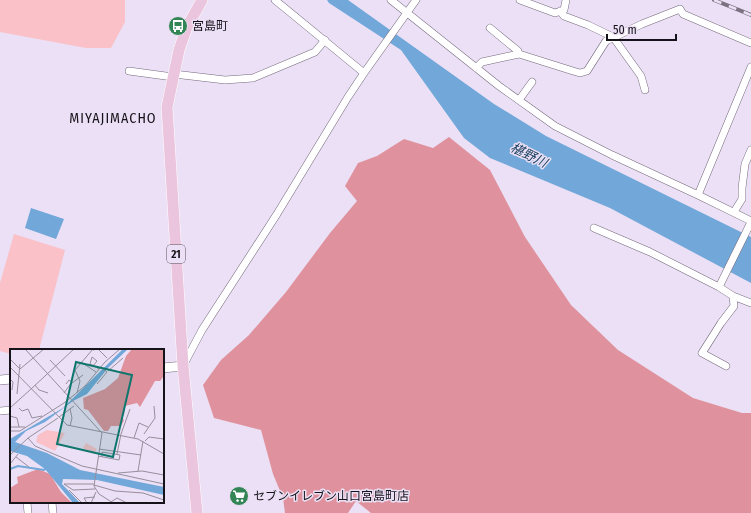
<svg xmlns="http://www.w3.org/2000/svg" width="751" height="513" font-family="'Fira Sans Condensed','Noto Sans JP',sans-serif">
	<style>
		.green { fill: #fac1c8 }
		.forest { fill: #df929d }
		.water { fill: #71a7d9 }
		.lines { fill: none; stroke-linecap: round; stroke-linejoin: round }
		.minor-casing { stroke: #73697b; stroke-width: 8 }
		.tertiary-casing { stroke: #73697b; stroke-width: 10 }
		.primary-casing { stroke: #fff; stroke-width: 12 }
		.minor { stroke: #fff; stroke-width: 7 }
		.tertiary { stroke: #fff; stroke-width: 9 }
		.primary { stroke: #eac5dd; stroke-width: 11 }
		.rail-casing { stroke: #7b7381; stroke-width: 4 }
		.rail { stroke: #ebe0f5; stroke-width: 2.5; stroke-dasharray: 8; stroke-linecap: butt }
		.labels { text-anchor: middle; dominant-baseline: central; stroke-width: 3; stroke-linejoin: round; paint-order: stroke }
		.shield { fill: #ebe0f5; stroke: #56505b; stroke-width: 1 }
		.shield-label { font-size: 11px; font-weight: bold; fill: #161219 }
		.poi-label { font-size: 12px; fill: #161219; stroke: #ebe0f5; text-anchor: start }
		.water-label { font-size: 13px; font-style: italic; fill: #133b5c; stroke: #ebe0f5 }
		.quarter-label { font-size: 14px; letter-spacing: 1px; fill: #161219; stroke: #ebe0f5 }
		.inset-river { fill: none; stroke: #71a7d9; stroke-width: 2 }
		.inset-road { fill: none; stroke: #968e9d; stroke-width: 1 }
		.view { fill: #0f766e; fill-opacity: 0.15; stroke: #0f766e; stroke-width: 2 }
		.inset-edge { fill: none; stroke: #161219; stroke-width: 2 }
	</style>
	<rect width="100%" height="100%" fill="#ebe0f5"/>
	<path class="green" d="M0,0h125v22l-14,26h-25l-86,-16z
		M14,234l51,16 -26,100h-28v4l-11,-3v-68z"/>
	<path class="forest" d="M449,137l41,33 35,67 46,68 47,45 75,48 49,15h9v100h-380l-15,-12 -8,12h-63l-2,-15 -10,-24 -12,-44 -47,-12 -11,-33 18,-25 28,-25 37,-43 44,-59 27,-32 -12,-15 13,-23 19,-7 27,-17 29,9z"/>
	<path class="water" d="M327,0h21l146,104 52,32 205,101v46l-141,-75 -120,-50 -26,-20 -63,-88 -72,-47z
		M31,208l33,11 -8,20 -31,-11z"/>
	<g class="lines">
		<defs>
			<path id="minor" d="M275,0l89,73
				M391,0l108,86 56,40 57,29 86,40 53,26
				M520,0l35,13 9,-3 2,-10
				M560,11l4,5 24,9 25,12 28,39 4,14
				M490,28l28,23 1,3
				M476,68l6,-6 37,-8 54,17 7,2 7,-2 19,-30 36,-17 38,-15 3,5 68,29
				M129,71l44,6
				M174,74l51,6 28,-2 62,-26 10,-12
				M519,100l13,-18
				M698,195l53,-128
				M734,212l8,-13v-11l3,-24 6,-14
				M594,228l56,24 69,35 32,-65
				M719,287l14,9 1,10 -13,17 -19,30 24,13
				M733,296l18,7
				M184,364l18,-34 75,-116 71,-117 16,-24 52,-73
				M0,411l11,-1
				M27,502l1,11
				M52,502l1,11"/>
			<path id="tertiary" d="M163,368l20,-2
				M0,380l11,-1"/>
			<path id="primary" d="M197,513l-14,-147 -16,-259 12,-57 8,-23 15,-27"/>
		</defs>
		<use href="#minor" class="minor-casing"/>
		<use href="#tertiary" class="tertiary-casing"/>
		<use href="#primary" class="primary-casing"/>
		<use href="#minor" class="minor"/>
		<use href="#tertiary" class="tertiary"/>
		<use href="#primary" class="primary"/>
		<defs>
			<path id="rail" d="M714,0l37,15"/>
		</defs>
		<use href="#rail" class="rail-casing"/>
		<use href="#rail" class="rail"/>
	</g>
	<defs>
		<symbol id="bus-disc" viewBox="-11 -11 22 22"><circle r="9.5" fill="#338556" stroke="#ebe0f5"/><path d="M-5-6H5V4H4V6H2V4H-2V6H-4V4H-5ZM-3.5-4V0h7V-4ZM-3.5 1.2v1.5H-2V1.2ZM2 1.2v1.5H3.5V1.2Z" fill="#fff"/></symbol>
		<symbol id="supermarket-disc" viewBox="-11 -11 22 22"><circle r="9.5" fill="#338556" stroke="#ebe0f5"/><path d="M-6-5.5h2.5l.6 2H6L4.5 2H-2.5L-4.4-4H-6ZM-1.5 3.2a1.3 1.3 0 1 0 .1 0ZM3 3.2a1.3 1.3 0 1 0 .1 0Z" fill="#fff"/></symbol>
	</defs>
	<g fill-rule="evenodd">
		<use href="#bus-disc" x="167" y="15" width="22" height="22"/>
		<use href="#supermarket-disc" x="228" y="485" width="22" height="22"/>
	</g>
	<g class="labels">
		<rect class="shield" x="167" y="245" width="18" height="18" rx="3"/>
		<g class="shield-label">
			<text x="176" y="254">21</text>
		</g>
		<g class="poi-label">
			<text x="192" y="26">宮島町</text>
			<text x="253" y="496">セブンイレブン山口宮島町店</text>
		</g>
		<g class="water-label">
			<text transform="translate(529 155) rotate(26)">椹野川</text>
		</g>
		<g class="quarter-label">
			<text x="113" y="118">MIYAJIMACHO</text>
		</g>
	</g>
	<g transform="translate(10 349)">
		<rect width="154" height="154" fill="#ebe0f5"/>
		<path d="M37,81l18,3 -10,18 -19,-9 2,-7zM76,94l11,6 -3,5 -11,-6z" fill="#fac1c8"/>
		<path d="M122,0h32v27l-4,5h-5l-15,26 -3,-4 -12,3 -1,9 -3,2 3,3 -3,6h-10l-3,5h-4l-16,-21 -4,-1 -1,-11 22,-9 13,-11 8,-22zM28,120l12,5 11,18 11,11h-62v-15l8,-5 -1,-6z" fill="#df929d"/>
		<path d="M113,0h5l-20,19 -21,26 -14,7 -28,21 -19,9 -11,11 32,11 33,17 84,17v8l-67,-15 -34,-1 -1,5 18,19h-7l-28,-34 -18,-13 -17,-5v-12l53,-31z" fill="#71a7d9"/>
		<path class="inset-river" d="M0,120l8,-3 26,4 2,-2"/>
		<path class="inset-road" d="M15,0l77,84 -8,53 5,8 14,9M83,1l5,-1 9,9M0,10l10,10M40,11l15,16M71,13l15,10M83,17l4,-5 -5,-4 -2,7 4,2 5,3M0,18l57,58 71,14 26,15M10,20l24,-20M98,22l15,-13M0,30l3,3 -1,8M62,34l11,-8M87,35l10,-12 -7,-5M25,36l4,5 9,3M21,40l43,-40M54,44l8,-11 -3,-2 -3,4M67,44l3,-12 -5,-11 18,-21M7,45l3,-30M0,59l21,-19M9,59l3,3 6,-2 4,9 10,-2M60,60l2,9 -2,8M0,67l7,2 2,9M49,68l15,-11M0,78h15M0,82h10l44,-28 21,-17 20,-24 15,-13M134,85l11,-16 -1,-12M18,89l7,8 47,20 82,18M124,89l5,-15 9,4M135,92l4,-4 15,2M89,100l42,6M107,105l4,-20 9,-25M0,106l18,-17 30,-20M88,107l21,4 1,-5 -18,-3v5M6,108l13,10M0,115l8,-10M128,122l5,-30M108,124l24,-2 22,4M84,135h-30l9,6 22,-1M84,136l21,6 28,2 21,7M59,141l13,13M101,153l6,-4 10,5M77,154l-3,-5 11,-1M81,154l5,-11"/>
		<path class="view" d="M66,13l56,13 -19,82 -56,-13z"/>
		<rect width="154" height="154" class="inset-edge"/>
	</g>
	<path d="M607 34v6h69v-6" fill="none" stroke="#161219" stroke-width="2"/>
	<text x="613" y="34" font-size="12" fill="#161219" stroke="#ebe0f5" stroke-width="3" paint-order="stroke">50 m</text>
</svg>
